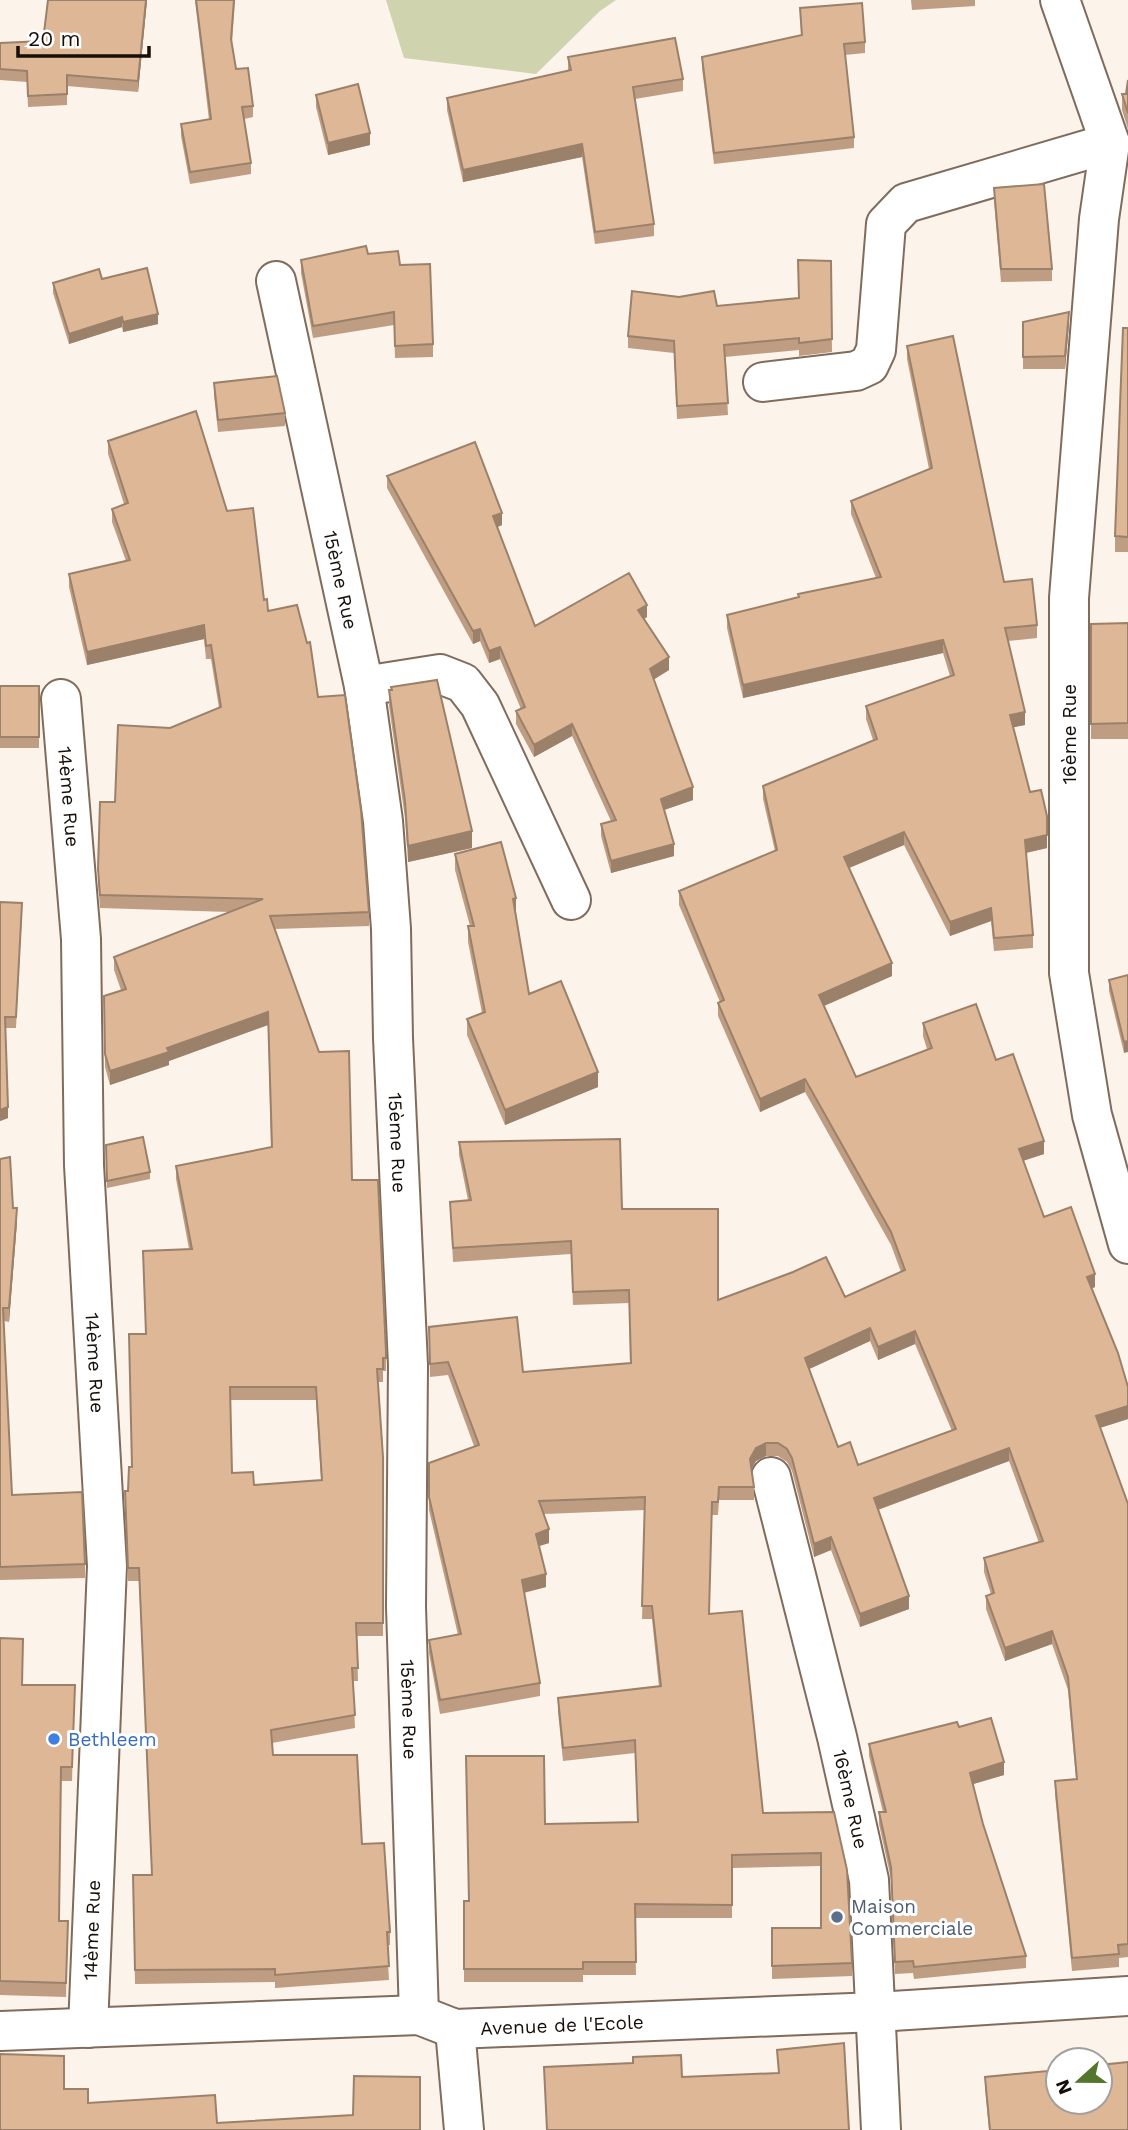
<svg xmlns="http://www.w3.org/2000/svg" width="1128" height="2130" font-family="'Work Sans',sans-serif">
	<style>
		.green { fill: #cfd3ae }
		.lines { fill: none; stroke-linecap: round; stroke-linejoin: round }
		.street-casing { stroke: #806c5c; stroke-width: 42 }
		.street { stroke: #fff; stroke-width: 38 }
		.wall { fill: #bf9d82; fill-rule: evenodd }
		.shaded-wall { fill: #9b806a }
		.building { fill: #deb797; stroke: #9b806a; stroke-width: 2; fill-rule: evenodd }
		.shop-dot { fill: #3f7fe0; stroke: #fff; stroke-width: 2.5 }
		.service-dot { fill: #5c6f8a; stroke: #fff; stroke-width: 2.5 }
		.labels { text-anchor: middle; dominant-baseline: central; stroke-width: 6; stroke-linejoin: round; paint-order: stroke }
		.street-label { font-size: 19px; fill: #160e08; stroke: #fff }
		.shop-label { font-size: 19px; fill: #366cbe; stroke: #fff; text-anchor: start }
		.service-label { font-size: 19px; fill: #4e5e75; stroke: #fff; text-anchor: start }
	</style>
	<rect width="100%" height="100%" fill="#fcf3eb"/>
	<path class="green" d="M386,0h230l-16,11 -64,63 -132,-16z"/>
	<g class="lines">
		<defs>
			<g id="street">
				<path d="M1060,0l50,143 -11,76 -30,379v375l23,142 36,129"/>
				<path id="s1" d="M276,281l88,405 19,135 8,108 2,109 15,327 -2,242 13,408"/>
				<path d="M763,382l93,-11 13,-6 7,-15 10,-126 20,-21 204,-60"/>
				<path d="M364,686l76,-12 23,9 17,22 91,195"/>
				<path id="s2" d="M61,699l20,240 3,226 23,401 -19,462"/>
				<path id="s3" d="M771,1477l66,260 32,143 12,250"/>
				<path d="M455,2029l9,101"/>
				<path id="s4" d="M0,2031l419,-16 36,14 422,-17 251,-16"/>
			</g>
		</defs>
		<use href="#street" class="street-casing"/>
		<use href="#street" class="street"/>
	</g>
	<path class="wall" d="M48,0h99l-9,92 -71,-6v19l-39,2 -1,-25 -27,-2v-37l43,-2z
		M195,0h40l-3,43 4,26 17,37v11l-9,2 7,44v11l-61,10 -9,-48v-12l28,-4z
		M911,0h64v6l-63,4z
		M800,8l65,34v11l-20,2 9,82v11l-140,16 -12,-96v-11l99,-21z
		M568,57l115,22v12l-48,8 19,125v12l-59,8 -13,-87 -119,25 -16,-72v-12l121,-27z
		M1128,80v49l-6,-19v-16h4z
		M316,95l54,50 -42,10 -12,-48z
		M994,188l58,81v12l-51,1 -7,-81z
		M368,254l32,11 33,79v13l-38,1 -1,-33 -81,13 -12,-65v-13z
		M831,261l1,91 -33,4v-6l-74,7 3,58 -51,4 -3,-66 -46,-5v-12l89,-30 81,-8z
		M102,279l56,45 -35,8 -1,-5 -53,17 -16,-51v-10z
		M1023,322l46,2 -4,45h-42z
		M1128,328v224h-13v-16z
		M907,346l97,236 33,43v13l-29,3 17,84 -12,2 17,65 17,56 -21,5 7,82v13l-39,3 -3,-30 -41,15 -46,-91 -55,23 43,108 -68,30 32,71 71,-28 -4,-13v-13l73,37 48,94 -21,7 21,56 51,70 -4,2 37,98v32l-28,9 28,76v453l-9,1v9l-47,4 -17,-177v-13l21,-2 -8,-89 -16,-46 -47,17 -19,-52v-13l5,-2 -7,-22v-14l55,-15 -30,-82 -131,49 31,99 -49,18 -29,-77 -17,7 -22,-86 -5,-9 -9,-6h-12l-10,5 -5,8 3,18v13h-35l-1,15h-6l-3,99 54,199 71,-1 18,151v13l-80,3v-51h49v-62l-89,2v50h-97l1,57h-53v7h-119v-81h4l77,-77 93,-2 -3,-69 -72,8 -5,-49v-14l101,-11 -7,-68h-10l3,-109 -101,4 5,29 -10,3 7,41 -22,6 16,90v13l-100,18 -11,-61v-13l29,-5 -29,-125v-47l45,-17 -26,-71 -18,2 -1,-50 94,45 107,-9 -1,-60 -56,2 -2,-51 -118,8 -3,-60 18,-2 -9,-45v-13l163,67 96,91 127,-3 56,-25 -10,-27 -86,-153 -45,20 -42,-96v-13l2,-1 -41,-97v-14l96,-40 -12,-52v-13l110,-46 -7,-21v-13l84,-30 -7,-23 -200,45 -16,-70v-13l71,-17v-4l78,-16 -25,-64v-13l78,-32 -22,-110zM870,1341l8,19 37,-16 37,87 -94,34 -20,-18 -29,-78z
		M214,383l71,30v13l-67,6 -4,-37z
		M108,441l119,70 37,89 4,11 50,86 51,215v14l-95,3 78,251 34,172v19h-3v11h-5l5,75v179h-26l1,45h-5l2,47 -83,15 1,12 89,89 28,88v13h-3l2,35 -114,8v-6l-140,2 -2,-109h19l-13,-294h-11l-3,-77 7,-37 13,-133 44,-85 -13,-70v-13l95,-19 -3,-122 -99,36v4l-59,20 -5,-18 -1,-71 17,-6 -7,-20v-13l116,-45 -130,-4 -2,-25 2,-81h15l55,-74 49,-20 -8,-49h-5l-2,-20 -117,26 -18,-78v-13l57,-13 -14,-39v-13l12,-5 -16,-50zM230,1400h86l5,80 -67,5 -22,-12z
		M387,476l115,49 -5,2 38,99 112,-9 -3,2 25,51 -15,9 39,121 -29,10 10,46 -63,17 -10,-37v-12l10,-3 -39,-85 -38,21 -18,-33v-13l5,-2 -21,-50 -11,4 -9,-22 -7,3 -86,-156z
		M1128,623v116h-37v-115z
		M0,686h39v62h-39z
		M391,687l81,161 -64,14 -3,-44 -16,-112v-16h2z
		M455,854l61,59 13,81 69,93 -93,38 -38,-90v-16l15,-6 -14,-71v-16h2l-15,-56z
		M0,902l22,12 -6,114h-11l3,90 -8,3z
		M1128,975l-4,78 -15,-62v-11z
		M106,1145l44,27v7l-43,9z
		M0,1159l17,63 -8,100 -5,-1 8,174 73,69v14l-85,2z
		M0,1638l22,47h53l-3,96h-11l-2,140h9l-2,76 -66,-2z
		M959,1727l45,48 -31,9 10,40 43,132v12l-112,11 -1,-6 -18,1 -4,-95 -12,-55v-12h4l-14,-56v-12z
		M985,2077l73,25 70,28h-139l-4,-42z"/>
	<path class="shaded-wall" d="M146,0h1l-9,92v-11z
		M370,133v12l-42,10v-12z
		M582,144v13l-119,25v-12z
		M1069,312v12l-4,45v-13z
		M158,314v10l-35,8v-10z
		M122,317v10l-53,17v-10z
		M502,513v12l-9,4v-13z
		M647,605v12l-9,6v-13z
		M204,625v14l-117,26v-13z
		M480,629v12l-7,3v-13z
		M943,640v13l-200,45v-13z
		M500,647v12l-11,4v-12z
		M669,657v13l-19,12v-13z
		M1025,712v13l-15,3v-13z
		M572,724v12l-38,21v-12z
		M693,787v13l-32,11v-12z
		M472,831v17l-64,14v-16z
		M904,832v13l-60,25v-13z
		M1047,835v13l-22,5v-13z
		M674,844v12l-63,17v-12z
		M516,898v15l-3,1v-15z
		M991,908v13l-41,15v-14z
		M892,963v13l-73,32v-13z
		M268,1012v13l-99,36v4l-59,20v-14l57,-23z
		M1128,1041v11l-4,1v-11z
		M598,1072v15l-93,38v-15z
		M805,1079v13l-45,20v-13z
		M8,1107v11l-8,3v-11z
		M1044,1141v13l-25,8v-13z
		M17,1208v14l-8,100v-14z
		M1095,1274v13l-8,3v-13z
		M870,1328v13l-65,30v-13z
		M915,1331v13l-37,16v-13z
		M1128,1406v13l-32,10v-13z
		M766,1443v13l-10,5 -6,11v-13l6,-11z
		M1009,1448v13l-135,50v-13z
		M549,1529v14l-13,4v-13z
		M831,1537v13l-17,7v-13z
		M546,1574v13l-24,6v-13z
		M909,1596v13l-49,18v-13z
		M1052,1631v13l-47,17v-13z
		M1004,1762v13l-34,10v-12z"/>
	<path class="building" d="M48,0h98l-8,81 -71,-6v19l-39,2 -1,-25 -27,-2v-26l43,-2z
		M196,0h38l-3,39 5,30 12,-1 5,38 -11,1 9,56 -61,9 -9,-48 30,-5z
		M862,3l3,39 -21,2 10,93 -140,16 -12,-96 100,-22 -2,-27z
		M675,38l8,41 -50,8 21,137 -59,8 -13,-88 -119,26 -16,-72 124,-28 -3,-13z
		M1128,80v33l-6,-19h4z
		M358,84l12,49 -42,10 -12,-48z
		M1044,184l8,85h-51l-7,-81z
		M366,246l2,8 30,-3 2,14 30,-1 3,80 -38,2 -1,-34 -81,14 -12,-66z
		M798,260l33,1 1,78 -33,4v-5l-75,7 4,58 -51,3 -3,-65 -46,-5 4,-45 47,6 35,-6 3,15 82,-8z
		M147,268l11,46 -35,8 -1,-5 -53,17 -16,-51 46,-14 3,10z
		M1069,312l-4,44 -42,1v-35z
		M1123,328h5v209l-13,-1z
		M953,336l51,246 28,-3 5,46 -32,3 20,84 -15,3 20,77 11,-2 6,26v19l-22,5 8,95 -39,3 -3,-30 -41,14 -46,-90 -60,25 48,106 -73,32 37,82 76,-29 -9,-25 53,-19 20,56 17,-6 31,87 -25,8 25,68 27,-10 24,67 -8,3 31,76 10,34v19l-32,10 32,88v440l-10,1 1,9 -47,4 -17,-177 22,-2 -9,-102 -16,-46 -47,17 -19,-52 8,-3 -10,-35 59,-17 -34,-93 -135,50 35,98 -49,18 -29,-77 -17,7 -22,-86 -5,-9 -9,-6h-12l-10,5 -6,11 4,28h-35l-1,15h-6l-3,112 33,-3 21,202 71,-1 13,58 5,93 -80,3v-38h49v-75l-89,2v50l-97,-1 1,58h-53v7h-119v-68h5l-3,-145h78l1,68 93,-2 -3,-82 -72,8 -5,-50 103,-12 -9,-80h-10l3,-109 -106,4 10,28 -13,5 10,40 -24,6 18,103 -100,17 -11,-60 32,-6 -32,-137v-34l50,-18 -31,-83 -18,2 -1,-37 88,-10 6,55 108,-9 -2,-73 -56,2 -2,-51 -118,7 -3,-46 21,-2 -12,-58 161,-3 2,70h96v91l75,-28 33,-15 19,40 60,-27 -14,-38 -86,-153 -45,20 -42,-96 6,-3 -45,-109 98,-41 -14,-64 114,-47 -11,-33 88,-31 -11,-35 -200,45 -16,-70 72,-18 -1,-3 83,-17 -30,-76 81,-33 -25,-122zM870,1328l8,19 37,-16 41,98 -98,36 -8,-23 -12,5 -33,-89z
		M277,376l8,37 -67,7 -4,-37z
		M196,411l31,100 26,-3 11,92 3,-1 1,12 29,-6 10,38 3,-1 8,55 27,-2 16,115 8,102 -99,4 49,136 30,-1 3,129h26l8,172v6h-3v11h-6l6,88v166h-27l2,45h-6l3,47 -84,15 2,25h84l5,89 22,-1 6,89h-3l2,34 -114,9v-6l-140,1 -2,-95h19l-13,-307h-11l-3,-77h3l1,-24h3l-3,-133h17l-3,-83 49,-2 -16,-83 96,-19 -4,-135 -101,36 2,4 -59,19 -5,-17 -1,-58 22,-7 -12,-32 149,-58 -163,-4 -2,-26 2,-67h15l3,-77 52,3 51,-21 -10,-62 -5,1 -2,-21 -117,27 -18,-78 61,-14 -18,-51 16,-6 -20,-62zM230,1387h86l6,93 -68,5 -1,-13 -21,1z
		M475,442l27,71 -9,3 42,110 94,-53 18,32 -9,5 31,47 -19,12 43,118 -32,12 13,45 -63,17 -10,-37 15,-4 -44,-96 -38,21 -18,-34 9,-4 -25,-60 -11,4 -9,-22 -7,2 -86,-155z
		M1128,623v100l-37,1v-100z
		M437,680l35,151 -64,15 -3,-45 -16,-111h3l-1,-3z
		M0,686h39v51h-39z
		M501,842l15,56 -3,1 16,95 32,-13 37,91 -93,38 -38,-91 18,-7 -17,-86h6l-19,-72z
		M0,902l22,1 -6,114h-11l3,90 -8,3z
		M1128,975v66l-4,1 -15,-62z
		M143,1137l7,35 -43,9 -1,-36z
		M10,1157l3,51h4l-8,100h-6l9,187 70,-3 3,72 -85,3v-408z
		M0,1638l23,1 -1,46h53l-3,82h-11l-2,154h9l-2,62 -66,-2z
		M991,1718l13,44 -34,11 13,51 43,132 -112,11 -1,-6 -18,1 -4,-95 -12,-55h7l-17,-68 88,-22 2,5z
		M844,2043l5,87h-302l-3,-63 89,-4v-6l48,-2 1,22 97,-4 -2,-23z
		M0,2054l64,2v33h24v14l127,-8 2,28 136,-8 1,-39 66,1v53h-420z
		M1128,2062v68h-138l-5,-53 73,-7v32h42v-37z"/>
	<circle class="shop-dot" cx="54" cy="1739" r="7"/>
	<circle class="service-dot" cx="837" cy="1917" r="7"/>
	<g class="labels">
		<g class="street-label">
			<text stroke="none"><textPath href="#s1" startOffset="306">15ème Rue</textPath></text>
			<text transform="translate(1069 734) rotate(-90)">16ème Rue</text>
			<text stroke="none"><textPath href="#s2" startOffset="98">14ème Rue</textPath></text>
			<text stroke="none"><textPath href="#s1" startOffset="873">15ème Rue</textPath></text>
			<text stroke="none"><textPath href="#s2" startOffset="665">14ème Rue</textPath></text>
			<text stroke="none"><textPath href="#s1" startOffset="1440">15ème Rue</textPath></text>
			<text stroke="none"><textPath href="#s3" startOffset="332">16ème Rue</textPath></text>
			<text transform="translate(92 1930) rotate(-88)">14ème Rue</text>
			<text stroke="none"><textPath href="#s4" startOffset="565">Avenue de l'Ecole</textPath></text>
		</g>
		<g class="shop-label">
			<text x="68" y="1739">Bethleem</text>
		</g>
		<g class="service-label">
			<text x="851" y="1906">Maison<tspan x="851" dy="22">Commerciale</tspan></text>
		</g>
	</g>
	<g transform="translate(1079 2081) rotate(249)"><circle r="33" fill="#ffffff" stroke="#a29f9c" stroke-width="2"/>
	<path d="M0-5L12 26L0 18L-12 26Z" fill="#54752c"/>
	<text y="-10" font-size="19" font-weight="bold" text-anchor="middle" fill="#160e08">N</text>
	</g>
	<path d="M18 46v10h131v-10" fill="none" stroke="#160e08" stroke-width="3.5"/>
	<text x="28" y="46" font-size="21" fill="#160e08" stroke="#ffffff" stroke-width="5" paint-order="stroke">20 m</text>
</svg>
